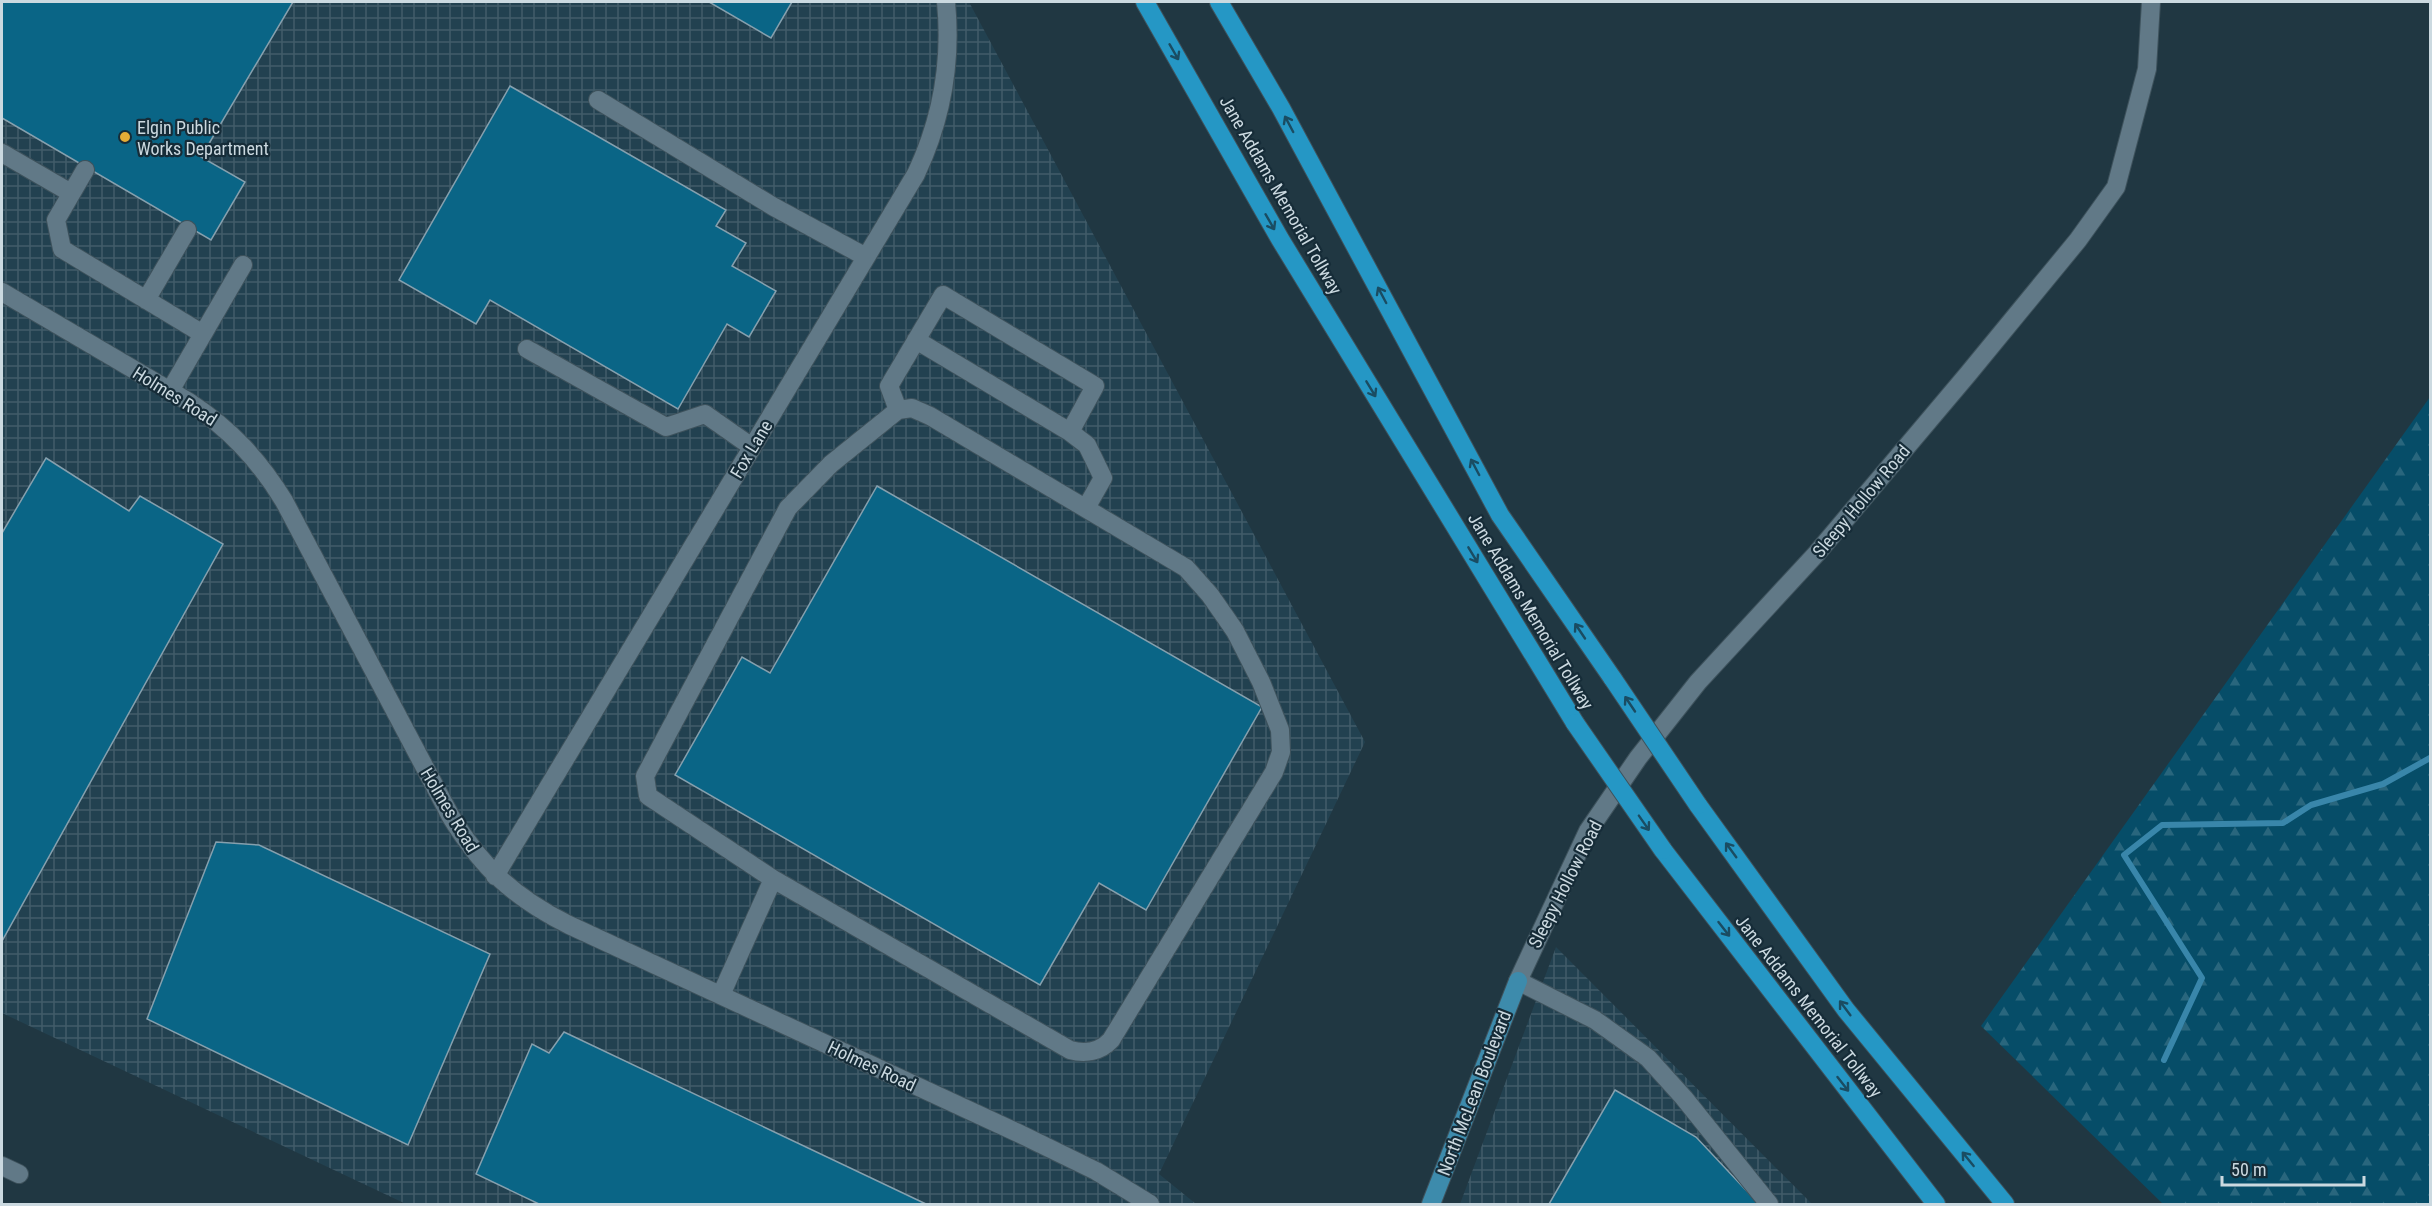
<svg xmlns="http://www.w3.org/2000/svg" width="2432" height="1206" font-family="'Roboto Condensed',sans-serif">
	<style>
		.industrial { fill: url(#industrial-grid) }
		.forest { fill: url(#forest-firs) }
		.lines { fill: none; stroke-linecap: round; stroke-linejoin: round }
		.stream { stroke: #3986aa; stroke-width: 6 }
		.building { fill: #0a6586; stroke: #86a0ae; stroke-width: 1.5 }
		.minor-casing { stroke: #3e525c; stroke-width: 20 }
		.major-casing { stroke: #3e525c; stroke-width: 20 }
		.highway-casing { stroke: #3e525c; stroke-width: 20 }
		.minor { stroke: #617987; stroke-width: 18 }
		.major { stroke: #3d8bac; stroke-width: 18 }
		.highway { stroke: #2597c5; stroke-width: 18 }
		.highway-bridge-casing { stroke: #3e525c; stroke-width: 20; stroke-linecap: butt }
		.highway-bridge { stroke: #2597c5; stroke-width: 18 }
		.oneway { stroke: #1a4c62 }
		.poi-dot { fill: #e6ac36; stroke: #162c38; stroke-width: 2 }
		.labels { text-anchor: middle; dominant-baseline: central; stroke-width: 4.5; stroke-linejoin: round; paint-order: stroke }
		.poi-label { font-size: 18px; fill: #cbd9e0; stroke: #162c38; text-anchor: start }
		.street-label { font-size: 18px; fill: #cbd9e0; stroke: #162c38 }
	</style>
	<defs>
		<pattern id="industrial-grid" width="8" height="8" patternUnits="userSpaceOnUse" patternTransform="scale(1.5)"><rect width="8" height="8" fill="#224150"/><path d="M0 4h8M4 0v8" fill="none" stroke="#415c69"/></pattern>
		<pattern id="forest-firs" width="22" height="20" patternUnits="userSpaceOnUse" patternTransform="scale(1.5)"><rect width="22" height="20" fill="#064d68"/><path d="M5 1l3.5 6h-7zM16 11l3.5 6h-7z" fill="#29667d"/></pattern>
	</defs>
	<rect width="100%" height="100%" fill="#203742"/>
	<path class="industrial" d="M2,2h967l396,740 -206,432 37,30h-790l-404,-191z
		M1556,947l256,257h-352z"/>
	<path class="forest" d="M2430,397v807h-267l-182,-178z"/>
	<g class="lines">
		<path class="stream" d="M2164,1060l38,-82 -78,-123 38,-30 121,-2 28,-18 72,-21 47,-26"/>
	</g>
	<path class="building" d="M2,2h291l-92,155 44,25 -34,58 -209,-122z
		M709,2h83l-21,36z
		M510,86l216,124 -10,16 30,17 -14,23 44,25 -27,46 -22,-13 -49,85 -188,-109 -14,24 -77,-44z
		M46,458l83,53 11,-15 83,48 -221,397v-408z
		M877,486l385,221 -116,203 -47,-27 -59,102 -365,-210 67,-118 28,16z
		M216,842l43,3 231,109 -82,191 -261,-126z
		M564,1032l362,172h-387l-63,-30 56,-130 17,9z
		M1615,1090l81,47 63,67h-210z"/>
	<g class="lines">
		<defs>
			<path id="minor" d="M598,100l176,107 92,50
				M2,153l69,40
				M85,170l-29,50 6,29 141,85 -33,57
				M2,292l187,110c41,27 70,58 95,99l167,316c32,52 64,81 118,108l449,208 78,38 54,33
				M146,300l41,-70
				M203,334l40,-69
				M527,349l139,78 39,-13 47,33
				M898,410l-9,-24 54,-91 152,91 -25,46 -154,-92
				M1070,432l17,13 16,33 -17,30
				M495,876l421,-702c26,-55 36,-111 30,-172
				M721,995l52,-116 -125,-83 -3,-20 143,-268 43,-44 67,-54 14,-2 18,8 256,152 24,27 25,36 26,51 19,48 1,22 -7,20 -163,268c-11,12 -26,14 -41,10l-297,-171
				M2,1166l17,8
				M1769,1204l-85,-106 -36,-40 -53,-38 -77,-39 70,-150 50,-73 60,-76 119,-129 151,-179 110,-134 38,-53 31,-118 4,-67"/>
			<path id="major" d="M1431,1204l87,-223"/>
			<path id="highway" d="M1145,2l135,237 295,484
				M1219,2l62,106 219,407 113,164
				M1698,805l148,205 159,194
				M1663,850l273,354"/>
		</defs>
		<use href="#minor" class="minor-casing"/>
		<use href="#major" class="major-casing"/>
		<use href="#highway" class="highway-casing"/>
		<use href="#minor" class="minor"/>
		<use href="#major" class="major"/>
		<use href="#highway" class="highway"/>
		<defs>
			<path id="highway-bridge" d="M1613,679l85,126
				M1575,723l88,127"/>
		</defs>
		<use href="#highway-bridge" class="highway-bridge-casing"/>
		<use href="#highway-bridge" class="highway-bridge"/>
	</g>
	<defs><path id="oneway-shaft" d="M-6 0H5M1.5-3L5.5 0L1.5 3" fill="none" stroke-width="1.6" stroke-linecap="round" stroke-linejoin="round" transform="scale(1.5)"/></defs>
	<g class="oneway">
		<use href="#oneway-shaft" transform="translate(1174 52) rotate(60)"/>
		<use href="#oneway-shaft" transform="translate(1289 124) rotate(-118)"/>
		<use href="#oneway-shaft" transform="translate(1270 222) rotate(60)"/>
		<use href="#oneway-shaft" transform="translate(1382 295) rotate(-118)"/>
		<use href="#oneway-shaft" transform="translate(1371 389) rotate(59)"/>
		<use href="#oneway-shaft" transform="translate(1475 467) rotate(-118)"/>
		<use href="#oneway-shaft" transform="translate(1473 555) rotate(59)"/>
		<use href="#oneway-shaft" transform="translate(1580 631) rotate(-124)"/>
		<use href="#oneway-shaft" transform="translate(1630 704) rotate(-124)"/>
		<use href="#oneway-shaft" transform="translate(1644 823) rotate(55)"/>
		<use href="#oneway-shaft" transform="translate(1731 850) rotate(-126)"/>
		<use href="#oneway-shaft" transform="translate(1724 929) rotate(52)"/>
		<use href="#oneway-shaft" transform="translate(1845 1008) rotate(-127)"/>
		<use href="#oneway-shaft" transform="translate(1843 1084) rotate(52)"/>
		<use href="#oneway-shaft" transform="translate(1968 1159) rotate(-129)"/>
	</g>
	<circle class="poi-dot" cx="125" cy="137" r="6"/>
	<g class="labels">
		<g class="poi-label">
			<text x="137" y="127">Elgin Public<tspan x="137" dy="21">Works Department</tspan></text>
		</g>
		<g class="street-label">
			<text transform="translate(1281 195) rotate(60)">Jane Addams Memorial Tollway</text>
			<text transform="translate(175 396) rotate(32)">Holmes Road</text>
			<text transform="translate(751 449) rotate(-59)">Fox Lane</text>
			<text transform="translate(1861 501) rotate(-50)">Sleepy Hollow Road</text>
			<text transform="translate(1531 611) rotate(59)">Jane Addams Memorial Tollway</text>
			<text transform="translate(450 810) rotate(59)">Holmes Road</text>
			<text transform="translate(1565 884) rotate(-63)">Sleepy Hollow Road</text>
			<text transform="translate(1809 1006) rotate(52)">Jane Addams Memorial Tollway</text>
			<text transform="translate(872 1066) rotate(25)">Holmes Road</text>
			<text transform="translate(1474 1093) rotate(-69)">North McLean Boulevard</text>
		</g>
	</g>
	<rect width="2432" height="1206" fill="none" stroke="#cbd9e0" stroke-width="6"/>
	<path d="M2222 1176v9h142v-9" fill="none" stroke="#cbd9e0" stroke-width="3"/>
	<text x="2231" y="1176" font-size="18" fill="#cbd9e0" stroke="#162c38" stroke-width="4.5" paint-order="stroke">50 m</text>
</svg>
